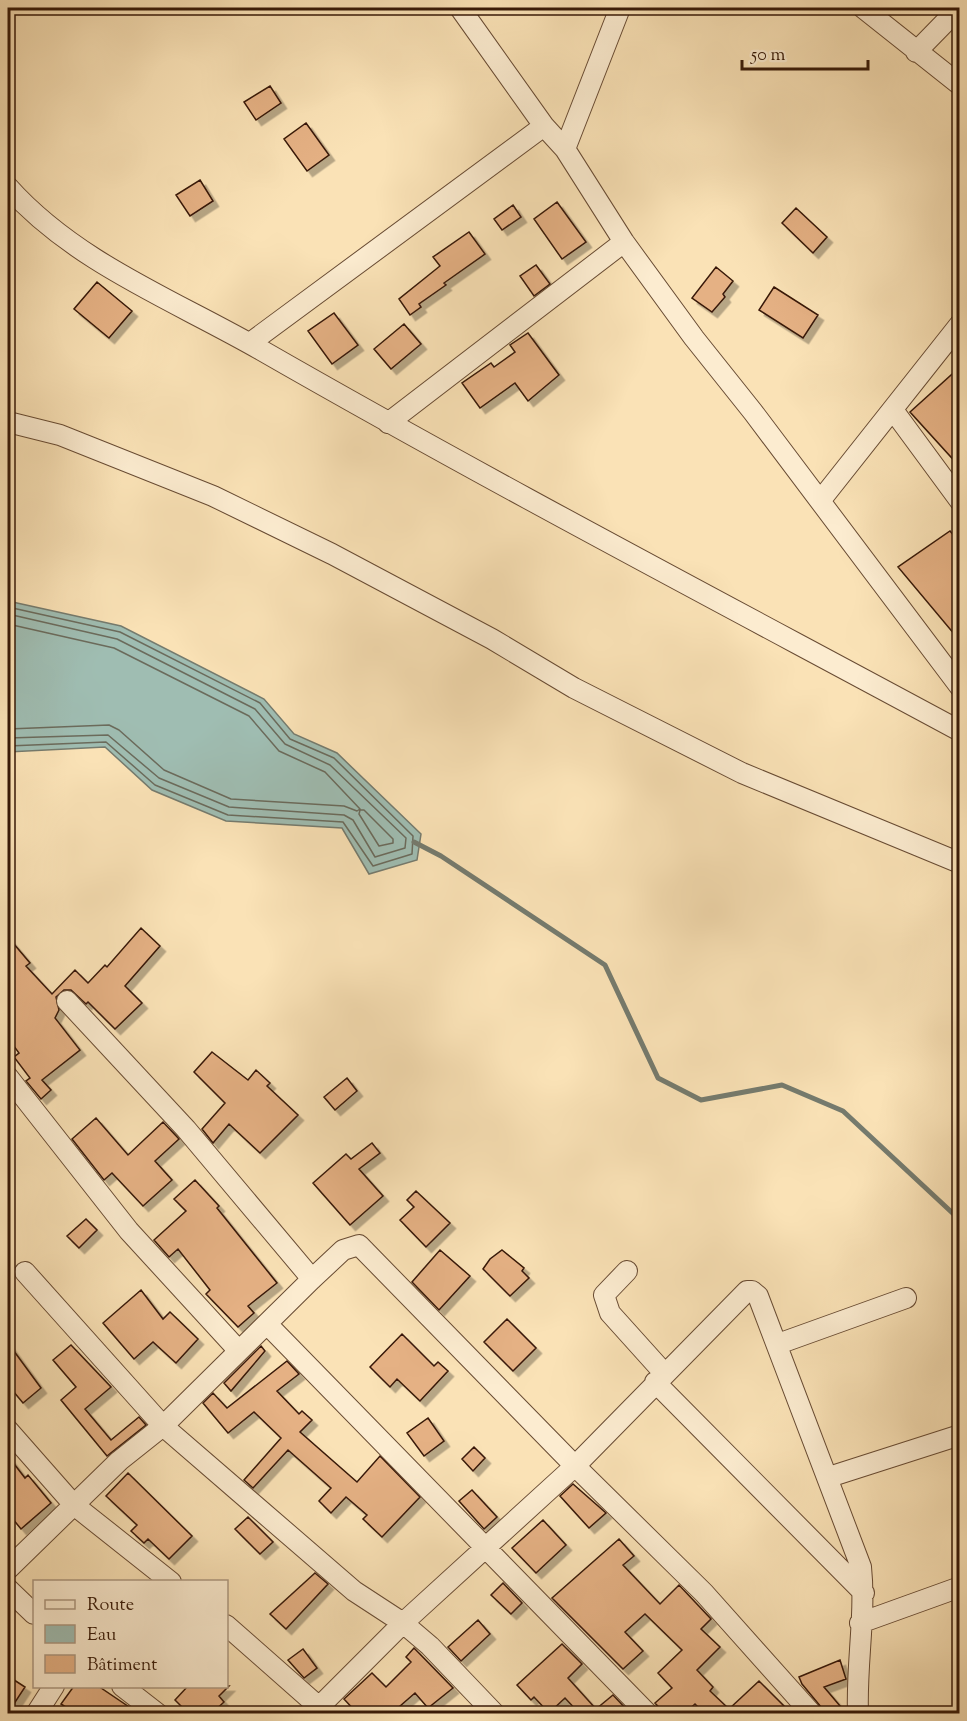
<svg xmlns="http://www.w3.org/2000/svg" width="967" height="1721" font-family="'Sorts Mill Goudy',serif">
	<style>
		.water { fill: #9fbdb2; stroke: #757b6e; stroke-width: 1.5 }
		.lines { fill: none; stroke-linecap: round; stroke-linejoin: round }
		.shore { stroke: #6b6b5c; stroke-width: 1.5 }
		.stream { stroke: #757b6e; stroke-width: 5 }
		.building { fill: #e5b184; stroke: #371907; stroke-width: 1.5; filter: url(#shadow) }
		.minor-casing { stroke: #684b33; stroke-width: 22 }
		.minor { stroke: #fcecd0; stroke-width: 20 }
	</style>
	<defs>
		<filter id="shadow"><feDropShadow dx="5.5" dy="5.5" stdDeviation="0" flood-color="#0004"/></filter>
	</defs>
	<rect width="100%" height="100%" fill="#fae2b6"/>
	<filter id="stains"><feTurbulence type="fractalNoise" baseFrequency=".00333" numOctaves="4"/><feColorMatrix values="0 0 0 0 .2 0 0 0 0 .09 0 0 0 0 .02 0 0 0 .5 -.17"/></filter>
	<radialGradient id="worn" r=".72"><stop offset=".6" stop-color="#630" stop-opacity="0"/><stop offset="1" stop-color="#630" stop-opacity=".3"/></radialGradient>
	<path class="water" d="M8,601l113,25 143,73 30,35 43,19 84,81 -4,26 -48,14 -27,-46 -116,-7 -74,-31 -47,-43 -97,5z"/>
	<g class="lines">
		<path class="shore" d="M8,607l112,25 140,71 30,36 44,19 79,78 -1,18 -39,12 -30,-44 -115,-7 -73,-30 -49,-43 -98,4
			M8,614l109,25 138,70 30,35 45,21 76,73 -1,10 -30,9 -22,-37 -9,-5 -115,-8 -70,-29 -51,-43 -100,3
			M8,624l106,24 135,68 30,35 46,21 35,37 -3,2 -13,-5 -113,-7 -67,-29 -45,-40 -10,-5 -101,4
			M360,810h4l29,29v4l-14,3 -20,-32z"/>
		<path class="stream" d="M414,842l27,14 164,109 53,113 43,22 81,-15 61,26 117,109"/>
	</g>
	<path class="building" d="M270,86l11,17 -25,17 -12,-18z
		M306,123l23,32 -22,16 -23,-32z
		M200,180l13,21 -23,15 -14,-21z
		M557,202l29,40 -24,17 -28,-40z
		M513,205l8,12 -19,13 -8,-11z
		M796,208l31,29 -14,16 -31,-30z
		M469,232l16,22 -41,29 2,2 -27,19 2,3 -11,8 -11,-16 41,-33 -7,-9z
		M536,265l14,19 -16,12 -14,-20z
		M716,267l17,14 -10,13 2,3 -13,15 -20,-14z
		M97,282l35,29 -23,27 -35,-29z
		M774,287l44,28 -15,23 -44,-28z
		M334,313l24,32 -26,19 -24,-33z
		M404,324l17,20 -30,25 -17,-20z
		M528,333l31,42 -31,26 -13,-18 -35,25 -18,-25 29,-20 3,4 21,-15 -5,-7z
		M960,367v100l-50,-55z
		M950,531l10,12v98l-62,-74z
		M141,928l19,18 -35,40 17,17 -27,26 -27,-27 -2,2 -15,-14h-7l-8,7 3,13 -4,8 25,32 -38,30 9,10 -10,9 -15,-18 4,-3 -16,-21 5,-4 -11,-15v-101l22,26 -4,3 26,28 23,-24 13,13 17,-18 2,2z
		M212,1052l36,28 8,-10 14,13 -3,3 31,29 -38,38 -31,-29 -16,19 -11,-14 23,-26 -31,-31z
		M347,1078l10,13 -22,19 -11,-13z
		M96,1118l32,37 35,-33 16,17 -24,22 17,19 -29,26 -31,-33 -8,7 -32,-41z
		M372,1143l8,10 -21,16 24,27 -33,29 -37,-42 33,-29 5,5z
		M195,1180l24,26 -2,2 60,75 -29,23 6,7 -16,14 -32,-33 4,-4 -32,-41 -9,8 -15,-17 32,-29 -12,-12z
		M416,1191l34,32 -24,24 -26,-27 14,-13 -7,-7z
		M86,1219l11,11 -18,18 -12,-12z
		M440,1250l30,26 -31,34 -27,-28z
		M502,1250l22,18 -2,3 7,7 -19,18 -27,-27 7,-10z
		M141,1290l22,29 7,-7 28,27 -22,24 -23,-21 -19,17 -31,-36z
		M507,1319l29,29 -23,23 -29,-29z
		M402,1334l32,32 4,-4 10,9 -28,30 -23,-22 -7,8 -20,-20z
		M8,1343l33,45 -18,15 -15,-18z
		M71,1345l40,42 -26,22 26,31 28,-23 7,8 -39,31 -46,-56 15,-13 -23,-27z
		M261,1346l4,5 -34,40 -7,-8z
		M287,1361l12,13 -22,17 22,23 3,-3 10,9 -12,12 57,50 23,-26 40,41 -38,40 -19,-18 4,-4 -21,-18 -15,16 -12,-12 12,-13 -43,-38 -35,38 -9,-8 37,-42 -27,-26 -26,21 -25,-30 10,-10 14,15z
		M428,1418l16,23 -20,15 -17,-23z
		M474,1447l11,11 -12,13 -11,-12z
		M8,1456l17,22 3,-3 23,28 -30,26 -13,-16z
		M128,1473l64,63 -23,23 -21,-20 -4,4 -13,-12 6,-6 -31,-29z
		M573,1484l33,29 -17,15 -29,-32z
		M472,1490l25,27 -13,12 -25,-28z
		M248,1517l25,25 -13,12 -25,-25z
		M543,1520l23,25 -30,28 -24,-25z
		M619,1539l15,17 -11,9 37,39 19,-19 32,34 -10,10 19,18 -23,23 16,17 -3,4 19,18 30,-28 32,32h-87l-9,-9 -10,9h-21l-9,-10 17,-15 -14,-15 24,-23 -37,-36 -20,18 18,19 -20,18 -71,-71z
		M315,1573l13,11 -42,45 -16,-15z
		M503,1583l19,20 -11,11 -20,-19z
		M478,1620l12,14 -29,27 -13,-14z
		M562,1644l20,20 -14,14 28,31 17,-14 15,16 -3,2h-46l-14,-15 -16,15 -15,-16 -3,3 -14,-15z
		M414,1648l39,40 -25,20 -13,-15 -23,20h-35l-13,-14 28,-26 14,14 25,-25 -5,-5z
		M303,1649l14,19 -13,10 -16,-18z
		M840,1660l6,19 -22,8 22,26h-20l-24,-29 -3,-7z
		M8,1676l17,11 -17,26z
		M74,1686h24l40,27h-63l-14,-9z
		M188,1686h41l-10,10 5,6 -12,11h-24l-13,-13z"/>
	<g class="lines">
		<defs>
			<path id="minor" d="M460,8l84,118 21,23 59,93 70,96 59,74 207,275
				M863,8l97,77
				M916,52l43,-44
				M565,149l55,-141
				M8,187c68,76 166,113 253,163 230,132 465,255 699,381
				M250,343l294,-217
				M893,410l67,91
				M8,422l52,13 153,61 119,58 160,85 82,49 168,85 218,90
				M388,423l236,-181
				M820,501l140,-177
				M67,1001l119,128 126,150
				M8,1077l121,154 110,120
				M627,1271l-23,24 6,18 54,60
				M25,1272l138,154 191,165 49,32 27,23 65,68
				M267,1324l381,390
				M778,1344l128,-46
				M655,1382l209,211
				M8,1430l66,75 97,77
				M829,1477l131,-42
				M8,1569l111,-108 44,-35 149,-147 31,-29 16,-5 216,221 129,127 108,121
				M8,1589l26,25
				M860,1623l100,-36
				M226,1625l93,82
				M122,1686l36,28
				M36,1714l18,-28
				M312,1714l91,-91 172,-157 172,-175h5l6,5 103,271c5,48 -5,98 -3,147"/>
		</defs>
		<use href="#minor" class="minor-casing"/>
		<use href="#minor" class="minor"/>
	</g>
	<rect width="967" height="1721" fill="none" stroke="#fae2b6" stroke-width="30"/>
	<rect x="9" y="9" width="949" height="1703" fill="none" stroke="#371907" stroke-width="3"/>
	<rect x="15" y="15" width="937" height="1691" fill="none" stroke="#371907" stroke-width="1.5"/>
	<rect x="33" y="1580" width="195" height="108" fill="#fcecd0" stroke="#ad9880" stroke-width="1.5"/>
	<rect x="45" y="1600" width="30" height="9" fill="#fcecd0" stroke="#ad9880" stroke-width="1.5"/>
	<text x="87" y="1610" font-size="18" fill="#371907">Route</text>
	<rect x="45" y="1625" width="30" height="18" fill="#9fbdb2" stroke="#ad9880" stroke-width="1.5"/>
	<text x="87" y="1640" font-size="18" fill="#371907">Eau</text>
	<rect x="45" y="1655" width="30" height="18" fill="#e5b184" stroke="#ad9880" stroke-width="1.5"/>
	<text x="87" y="1670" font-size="18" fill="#371907">Bâtiment</text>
	<path d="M742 60v9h126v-9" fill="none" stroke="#371907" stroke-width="3"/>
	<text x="751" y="60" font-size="18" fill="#371907" stroke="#fcecd0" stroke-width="4.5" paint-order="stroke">50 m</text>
	<rect width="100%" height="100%" filter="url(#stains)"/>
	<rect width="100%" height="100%" fill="url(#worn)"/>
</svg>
